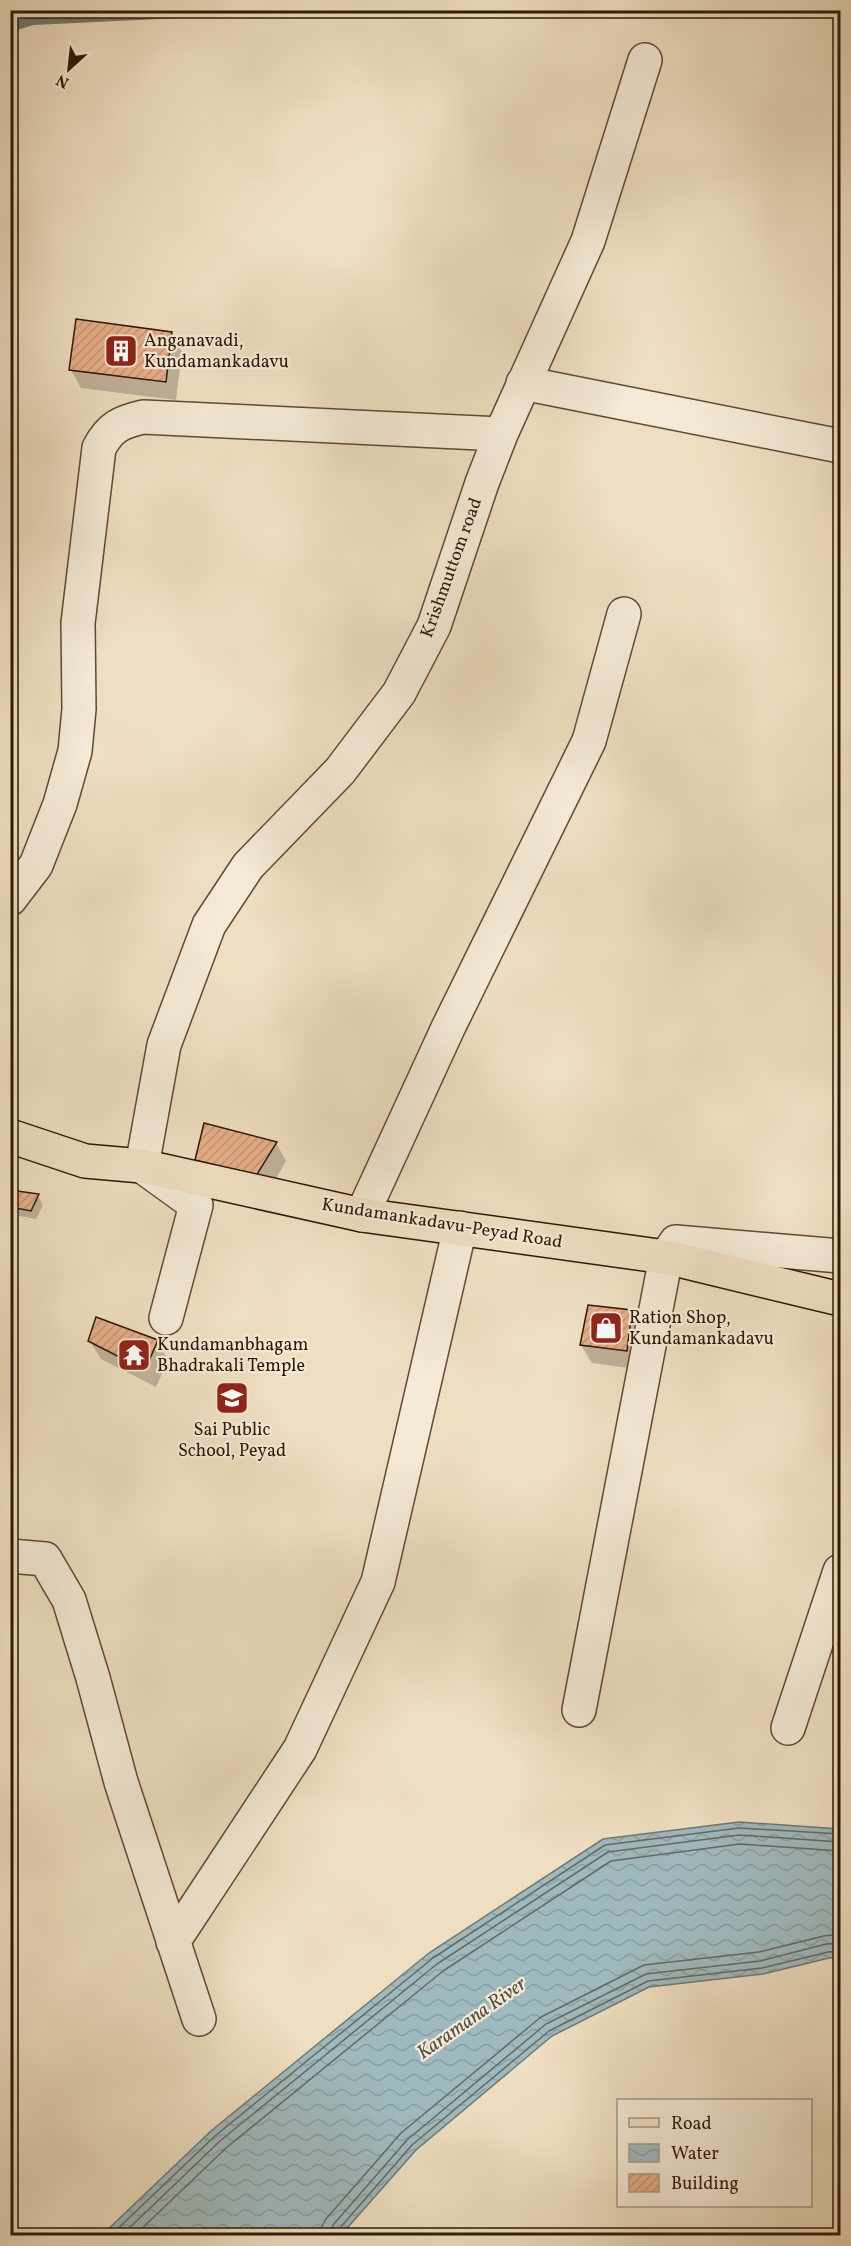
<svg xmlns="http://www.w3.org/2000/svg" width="851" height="2246" font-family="Vollkorn,serif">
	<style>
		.water { fill: url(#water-waves); stroke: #717974; stroke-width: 1.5 }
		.shadow { fill: #0003 }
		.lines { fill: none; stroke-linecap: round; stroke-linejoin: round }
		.shore { stroke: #666962; stroke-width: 1.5 }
		.stream { stroke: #717974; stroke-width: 10 }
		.building { fill: url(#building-hatch); stroke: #2d1805; stroke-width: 1.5 }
		.minor-casing { stroke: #5e4a34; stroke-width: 36 }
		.major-casing { stroke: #2d1805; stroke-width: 36 }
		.minor { stroke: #f5ead7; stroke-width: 33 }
		.major { stroke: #efdfc2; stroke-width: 33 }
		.labels { text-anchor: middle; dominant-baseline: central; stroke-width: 4.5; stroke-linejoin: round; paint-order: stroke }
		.poi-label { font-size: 18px; fill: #2d1805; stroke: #f5ead7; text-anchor: start }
		.street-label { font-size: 18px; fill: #2d1805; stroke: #f5ead7 }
		.water-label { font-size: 20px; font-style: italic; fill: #555146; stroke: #f5ead7 }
	</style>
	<defs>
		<pattern id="water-waves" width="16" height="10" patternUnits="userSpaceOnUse" patternTransform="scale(1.5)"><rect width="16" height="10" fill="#9fbabe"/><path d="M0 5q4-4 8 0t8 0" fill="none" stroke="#899fa2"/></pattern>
		<pattern id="building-hatch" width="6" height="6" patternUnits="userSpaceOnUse" patternTransform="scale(1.5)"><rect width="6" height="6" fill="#e6ae89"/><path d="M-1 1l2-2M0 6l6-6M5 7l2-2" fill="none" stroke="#c69575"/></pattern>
	</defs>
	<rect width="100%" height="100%" fill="#efdfc2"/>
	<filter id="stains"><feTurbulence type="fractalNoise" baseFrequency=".00333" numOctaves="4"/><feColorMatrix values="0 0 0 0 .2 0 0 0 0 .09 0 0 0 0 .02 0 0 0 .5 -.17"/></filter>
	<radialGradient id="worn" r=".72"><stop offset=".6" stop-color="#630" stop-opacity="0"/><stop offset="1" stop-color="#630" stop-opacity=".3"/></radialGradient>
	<path class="water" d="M739,1822l101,7v128l-11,1 -66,16 -114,13 -97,49 -136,114 -75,85h-239l109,-104 218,-178 174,-114z"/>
	<path class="shadow" d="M171,333l11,19 -6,48 -95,-12 -10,-18z
		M276,1143l10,18 -19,33 -60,-16 -11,-18z
		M10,1192l28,4 5,9 -7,14 -26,-5z
		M631,1312l10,18 -4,39 -45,-6 -11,-18z
		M90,1341h67l11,19 -12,27 -55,-28z"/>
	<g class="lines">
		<path class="shore" d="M110,2236l105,-100 218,-178 172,-113 134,-17 101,6
			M121,2236l99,-95 217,-177 171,-112 131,-17 101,7
			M134,2236l92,-88 217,-177 168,-110 129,-17 100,7
			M320,2236l1,-8 5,-9 75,-86 140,-116 103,-52 115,-13 65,-16 16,-2
			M329,2236l4,-11 74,-85 139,-116 100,-50 114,-13 66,-17 14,-1
			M337,2236l2,-7 73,-84 137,-114 99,-50 114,-13 66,-16 12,-1"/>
		<path class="stream" d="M10,27l23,-7 209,-10"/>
	</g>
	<path class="building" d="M76,319l96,13 -6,50 -97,-12z
		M204,1123l73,19 -21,34 -61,-16z
		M10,1190l29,4 -8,17 -21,-4z
		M588,1305l44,5 -5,41 -47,-6z
		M96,1317l62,23 -13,30 -57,-29z"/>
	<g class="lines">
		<defs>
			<path id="minor" d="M523,383l317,63
				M10,899l26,-34 24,-61 15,-53 4,-42 -1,-86 21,-175c11,-21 22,-26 44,-31l358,17
				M362,1215l86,-187 141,-287 35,-127
				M166,1318l30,-113 -54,-39 22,-121 45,-120 39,-59 92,-95 59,-78 35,-67 48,-143 19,-49 87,-193 57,-181
				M10,1556l35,3 24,41 24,78 28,104 78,237
				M579,1710l87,-453 10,-15 164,14
				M788,1728l52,-157
				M173,1942l127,-193 78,-167 82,-354"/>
			<path id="major" d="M10,1136l75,25 57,5 220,49 304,42 174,42"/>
		</defs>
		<use href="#minor" class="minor-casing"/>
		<use href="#major" class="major-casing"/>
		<use href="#minor" class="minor"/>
		<use href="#major" class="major"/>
	</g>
	<defs>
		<symbol id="building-square" viewBox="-11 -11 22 22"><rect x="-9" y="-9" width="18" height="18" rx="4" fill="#8f2418" stroke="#f5ead7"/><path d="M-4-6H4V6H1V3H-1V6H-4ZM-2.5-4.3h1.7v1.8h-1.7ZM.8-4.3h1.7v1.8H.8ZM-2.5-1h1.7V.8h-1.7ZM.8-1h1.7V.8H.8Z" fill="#fff"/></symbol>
		<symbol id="shop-square" viewBox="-11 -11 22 22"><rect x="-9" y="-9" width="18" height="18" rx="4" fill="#8f2418" stroke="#f5ead7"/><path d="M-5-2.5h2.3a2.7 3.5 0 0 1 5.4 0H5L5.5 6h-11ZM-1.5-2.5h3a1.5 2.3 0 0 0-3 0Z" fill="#fff"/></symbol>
		<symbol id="temple-square" viewBox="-11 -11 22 22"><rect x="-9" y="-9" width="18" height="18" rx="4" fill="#8f2418" stroke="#f5ead7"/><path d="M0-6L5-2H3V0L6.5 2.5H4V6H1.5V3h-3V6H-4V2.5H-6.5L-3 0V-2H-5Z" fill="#fff"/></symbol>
		<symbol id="school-square" viewBox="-11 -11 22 22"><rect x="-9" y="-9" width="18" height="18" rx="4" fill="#8f2418" stroke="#f5ead7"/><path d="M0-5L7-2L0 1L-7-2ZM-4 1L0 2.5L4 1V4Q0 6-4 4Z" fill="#fff"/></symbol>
	</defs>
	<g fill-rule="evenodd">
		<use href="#building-square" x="102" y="332" width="38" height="38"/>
		<use href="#shop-square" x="587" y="1309" width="38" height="38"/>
		<use href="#temple-square" x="115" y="1336" width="38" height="38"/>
		<use href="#school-square" x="213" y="1379" width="38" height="38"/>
	</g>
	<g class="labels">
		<g class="poi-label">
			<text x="144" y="341">Anganavadi,<tspan x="144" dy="21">Kundamankadavu</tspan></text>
			<text x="629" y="1318">Ration Shop,<tspan x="629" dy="21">Kundamankadavu</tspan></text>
			<text x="157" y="1345">Kundamanbhagam<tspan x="157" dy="21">Bhadrakali Temple</tspan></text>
			<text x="232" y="1430" text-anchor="middle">Sai Public<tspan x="232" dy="21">School, Peyad</tspan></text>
		</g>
		<g class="street-label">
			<text transform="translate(452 568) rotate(-70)">Krishmuttom road</text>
			<text transform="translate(442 1224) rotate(9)">Kundamankadavu-Peyad Road</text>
		</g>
		<g class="water-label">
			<text transform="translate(472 2019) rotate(-35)">Karamana River</text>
		</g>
	</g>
	<rect width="851" height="2246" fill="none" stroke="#efdfc2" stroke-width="36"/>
	<rect x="12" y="12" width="827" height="2222" fill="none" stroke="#2d1805" stroke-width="3"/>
	<rect x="18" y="18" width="815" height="2210" fill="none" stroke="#2d1805" stroke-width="1.5"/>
	<rect x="617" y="2099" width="195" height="108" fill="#f5ead7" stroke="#a59683" stroke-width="1.5"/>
	<rect x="629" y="2118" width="30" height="9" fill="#efdfc2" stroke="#a59683" stroke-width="1.5"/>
	<text x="671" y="2129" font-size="18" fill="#2d1805">Road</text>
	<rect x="629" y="2144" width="30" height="18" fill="url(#water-waves)" stroke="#a59683" stroke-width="1.5"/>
	<text x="671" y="2159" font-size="18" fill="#2d1805">Water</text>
	<rect x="629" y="2174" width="30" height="18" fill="url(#building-hatch)" stroke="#a59683" stroke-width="1.5"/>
	<text x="671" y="2189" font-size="18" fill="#2d1805">Building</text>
	<g transform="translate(69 69) rotate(207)" stroke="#f5ead7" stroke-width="4.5" paint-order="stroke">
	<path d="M0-4.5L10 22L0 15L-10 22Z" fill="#2d1805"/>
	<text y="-9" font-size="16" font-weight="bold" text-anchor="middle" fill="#2d1805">N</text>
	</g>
	<rect width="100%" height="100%" filter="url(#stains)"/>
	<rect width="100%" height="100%" fill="url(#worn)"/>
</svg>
